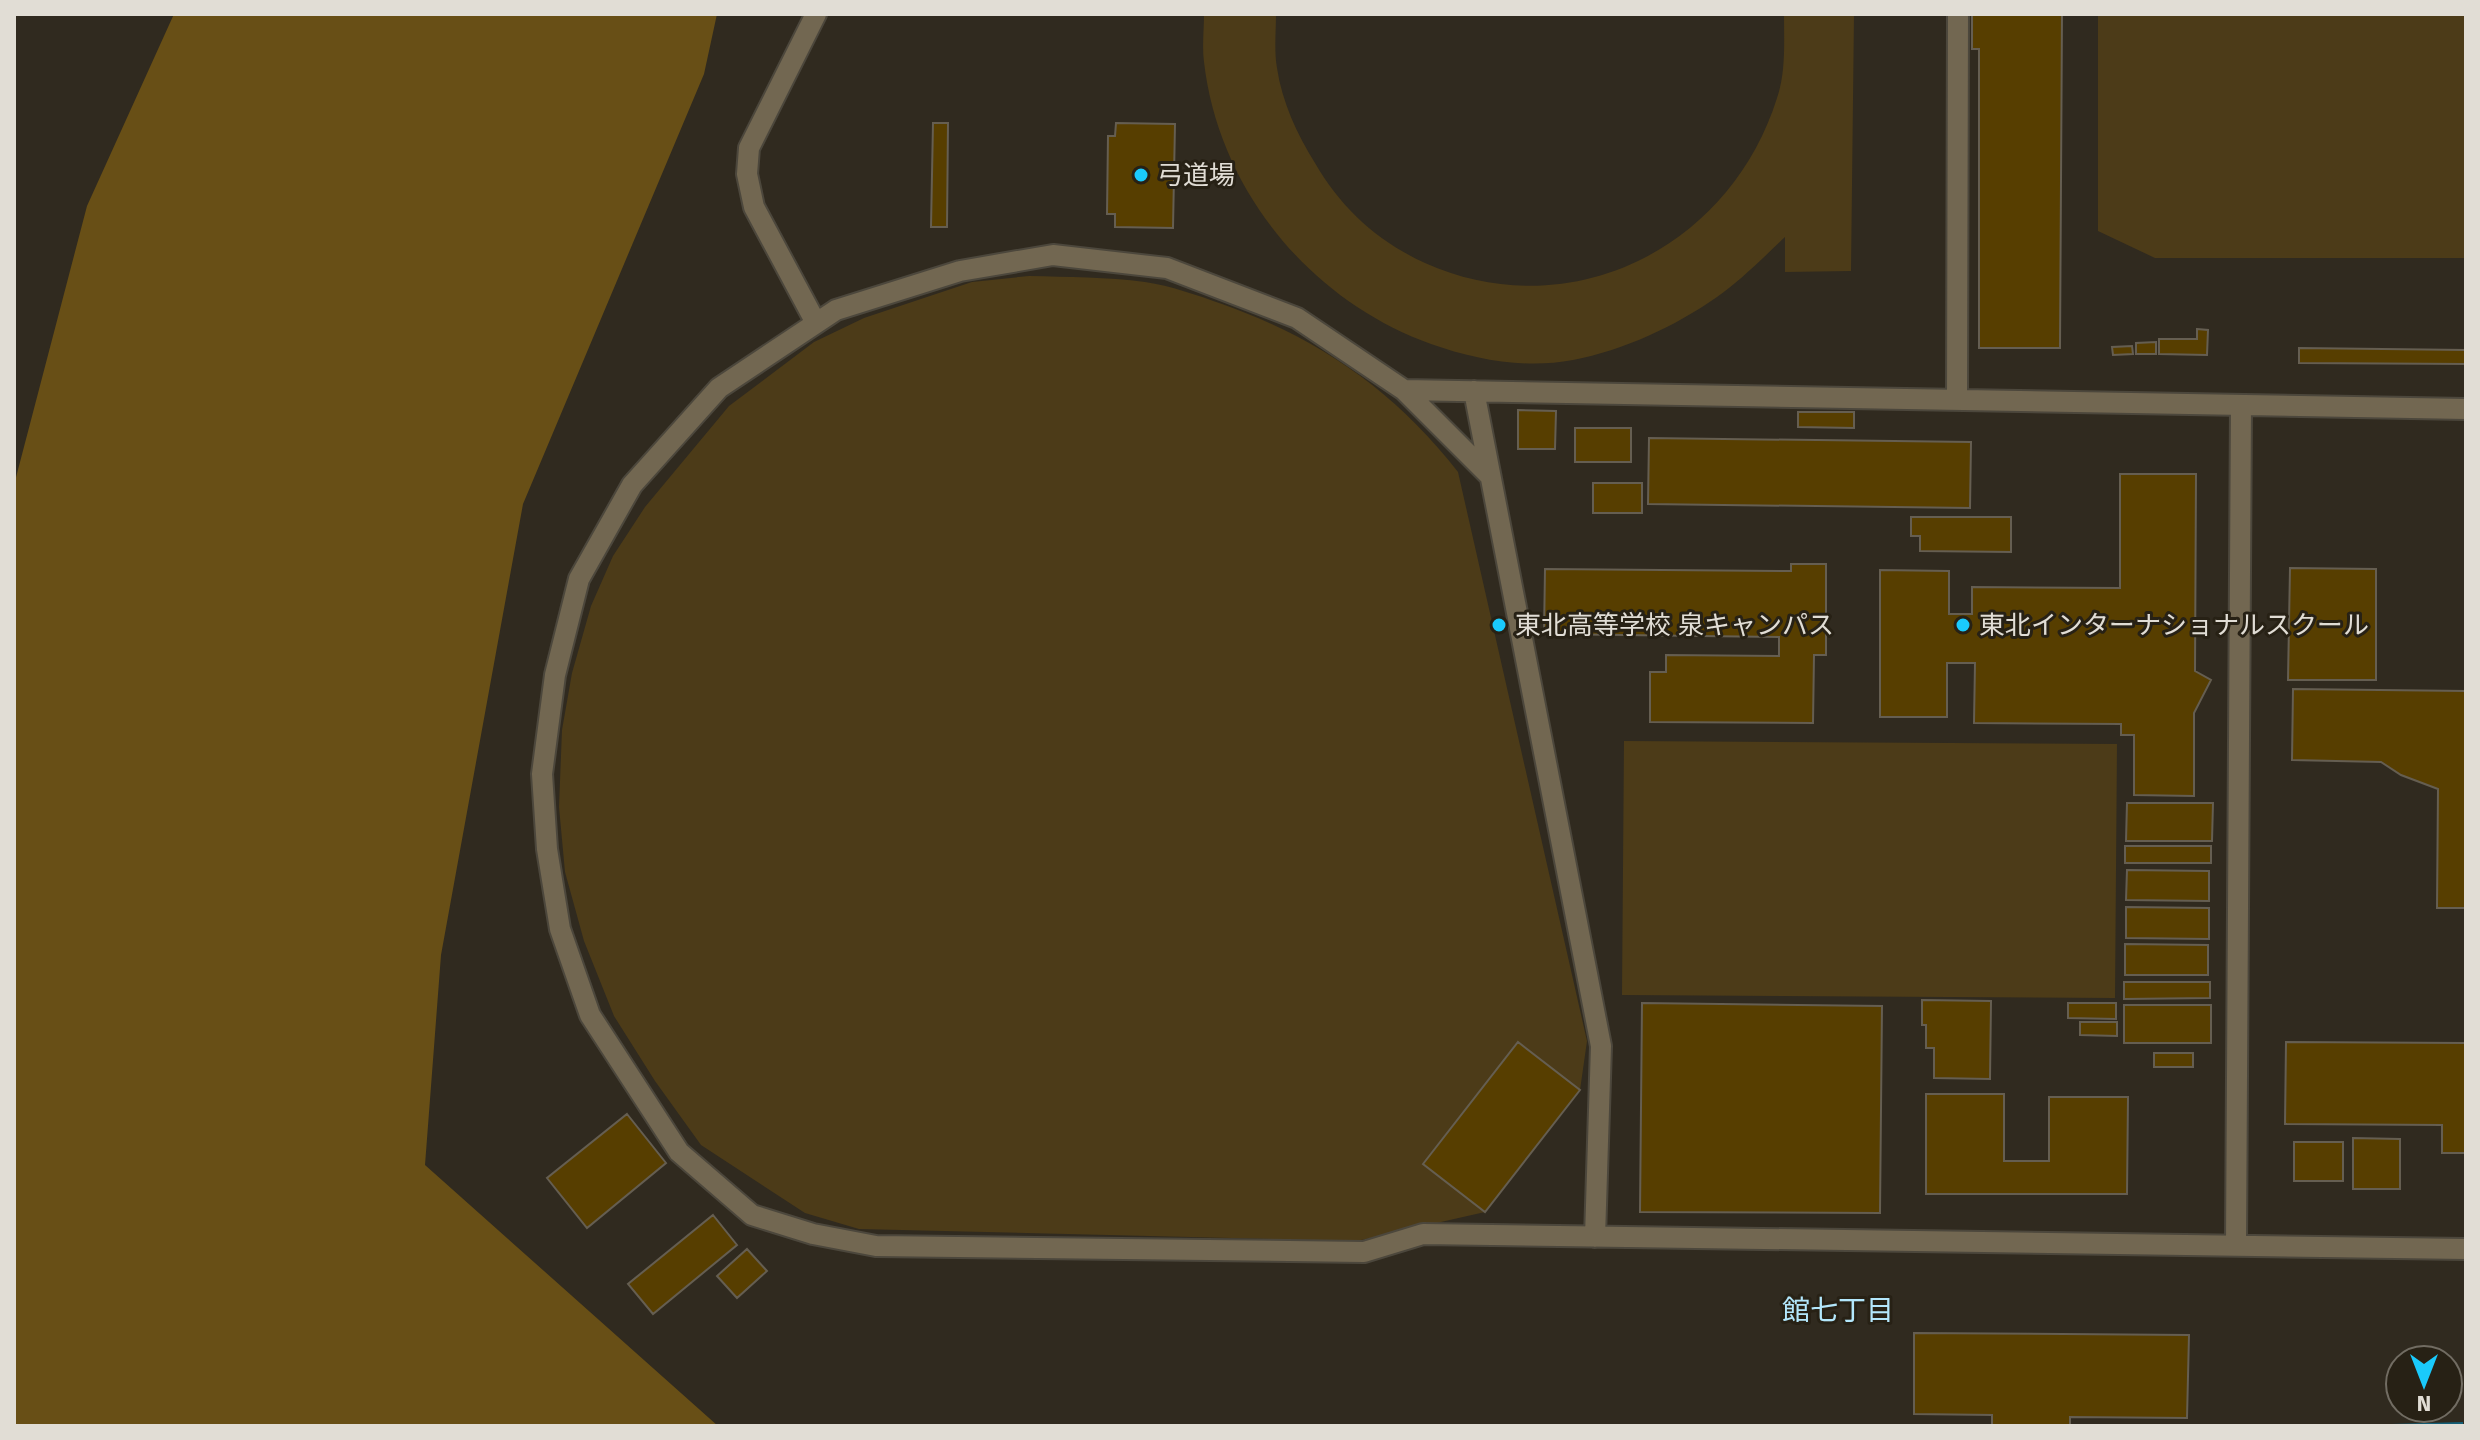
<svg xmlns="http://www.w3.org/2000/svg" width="2480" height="1440" font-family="'Fira Sans','Noto Sans JP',sans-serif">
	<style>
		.green { fill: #4c3b18 }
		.forest { fill: #684f16 }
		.water { fill: #135f77 }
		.building { fill: #573e00; stroke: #655e51; stroke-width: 2 }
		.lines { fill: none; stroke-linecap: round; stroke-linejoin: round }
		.minor-casing { stroke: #4c473c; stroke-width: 24 }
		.minor { stroke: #726751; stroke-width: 20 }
		.poi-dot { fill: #1acafc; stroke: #272115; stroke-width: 3 }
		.labels { text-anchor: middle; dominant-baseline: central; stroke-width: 6; stroke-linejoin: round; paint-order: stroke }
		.poi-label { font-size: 26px; fill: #e1ddd5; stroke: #272115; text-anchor: start }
		.neighbourhood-label { font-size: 28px; fill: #b3e7fc; stroke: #272115 }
	</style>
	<rect width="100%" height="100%" fill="#302a1f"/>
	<path class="green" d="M1204,14h72c0,18 -2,37 1,54 5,34 20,66 38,95 26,45 62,78 110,100 145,65 305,-15 352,-165 9,-26 7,-56 7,-84h70l-3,257 -66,1v-35c-22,21 -44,43 -68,60 -43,30 -93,53 -144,63 -47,9 -97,0 -142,-16 -120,-43 -212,-153 -227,-282 -2,-15 0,-32 0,-48z
		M2098,14h368v244h-311l-57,-27z
		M1029,276c39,1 78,1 116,6 26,4 52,13 77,22 96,34 173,87 236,168l129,569 -7,49 -95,122 -128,29 -498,-12 -54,-16 -104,-68 -46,-64 -41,-65 -30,-75 -19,-69 -6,-65 3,-77 10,-57 19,-67 22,-50 32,-49 84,-101 85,-64 50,-24 108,-36z
		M1624,741l493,3 -2,254 -493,-3z"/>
	<path class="forest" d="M174,14h543l-13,60 -181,430 -82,451 -16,210 293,261h-704v-941l73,-279z"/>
	<path class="water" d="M2463,1422v4h-107v-1z"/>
	<path class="building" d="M1972,14h90l-2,334h-81v-299h-7z
		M933,123h15l-1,104h-16z
		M1116,123l59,1 -2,104 -58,-1v-13h-8l1,-78h7z
		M2197,329l11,1 -1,25 -48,-1v-15h38z
		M2156,342v12h-20v-11z
		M2132,346l1,8 -20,1 -1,-8z
		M2299,348l167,2v14l-167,-1z
		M1518,410l38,1 -1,38h-37z
		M1798,412h56v16l-56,-1z
		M1575,428h56v34h-56z
		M1649,438l322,4 -1,66 -322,-4z
		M2120,474h76l-1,197 16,9 -17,33v83l-60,-1v-60h-13v-11l-147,-1 1,-60h-28v54h-67v-147l69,1v43h23v-27l148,1z
		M1593,483h49v30h-49z
		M1911,517h100v35l-91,-1v-15h-9z
		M1791,564h35v91h-12l-1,68 -163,-1v-50h16v-17l113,1v-19l-235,-3 1,-65 246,2z
		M2290,568l86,1v111h-88z
		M2293,689l173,2v217h-29l1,-119 -37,-14 -20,-13 -89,-2z
		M2127,803h86l-1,38h-86z
		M2125,846h86v17h-86z
		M2127,870l82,1v30l-83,-1z
		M2126,907l83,1v31l-83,-1z
		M2125,944l83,1v30h-83z
		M2124,982h86v16l-86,1z
		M1922,1000l69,1 -1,78 -56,-1v-30h-8v-23h-4z
		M1642,1003l240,3 -2,207 -240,-1z
		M2068,1003h48v16l-48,-1z
		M2124,1005h87v38h-87z
		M2080,1022h37v14l-37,-1z
		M1518,1042l62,48 -95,122 -62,-48z
		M2286,1042l180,1v110h-24v-28l-157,-1z
		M2154,1053h39v14h-39z
		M1926,1094h78v67h45v-64h79l-1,97h-201z
		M627,1114l39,49 -79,65 -40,-50z
		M2353,1138l47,1v50h-47z
		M2294,1142h49v39h-49z
		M713,1215l24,30 -84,69 -25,-30z
		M747,1249l20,22 -30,27 -20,-22z
		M1914,1333l275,2 -2,83 -117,-1v9h-78v-11l-78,-1z"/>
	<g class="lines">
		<defs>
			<path id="minor" d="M816,323l-62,-116 -7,-33 2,-26 67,-134
				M1404,390l1062,19
				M1474,391l127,655 -6,191
				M1957,400l1,-386
				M1490,476l-86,-86 -107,-72 -130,-50 -114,-13 -93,16 -124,39 -117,78 -87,97 -53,94 -24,96 -13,99 5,75 13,80 30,86 89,137 73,63 61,19 63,12 488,6 59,-18 1043,15
				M2236,1245l5,-840"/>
		</defs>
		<use href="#minor" class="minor-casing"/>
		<use href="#minor" class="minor"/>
	</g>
	<g class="poi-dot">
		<circle cx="1141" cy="175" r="8"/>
		<circle cx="1499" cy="625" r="8"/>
		<circle cx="1963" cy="625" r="8"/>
	</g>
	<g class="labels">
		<g class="poi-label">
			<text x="1157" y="175">弓道場</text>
			<text x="1515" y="625">東北高等学校 泉キャンパス</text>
			<text x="1979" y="625">東北インターナショナルスクール</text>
		</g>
		<g class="neighbourhood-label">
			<text x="1838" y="1310">館七丁目</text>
		</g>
	</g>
	<rect width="2480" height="1440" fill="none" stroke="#e1ddd5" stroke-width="32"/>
	<g transform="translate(2424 1384) rotate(180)"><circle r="38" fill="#272115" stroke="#716c62" stroke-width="2"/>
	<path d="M0-6L14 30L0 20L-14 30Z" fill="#1acafc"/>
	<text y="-12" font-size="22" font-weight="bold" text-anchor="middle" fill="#e1ddd5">N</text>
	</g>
</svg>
